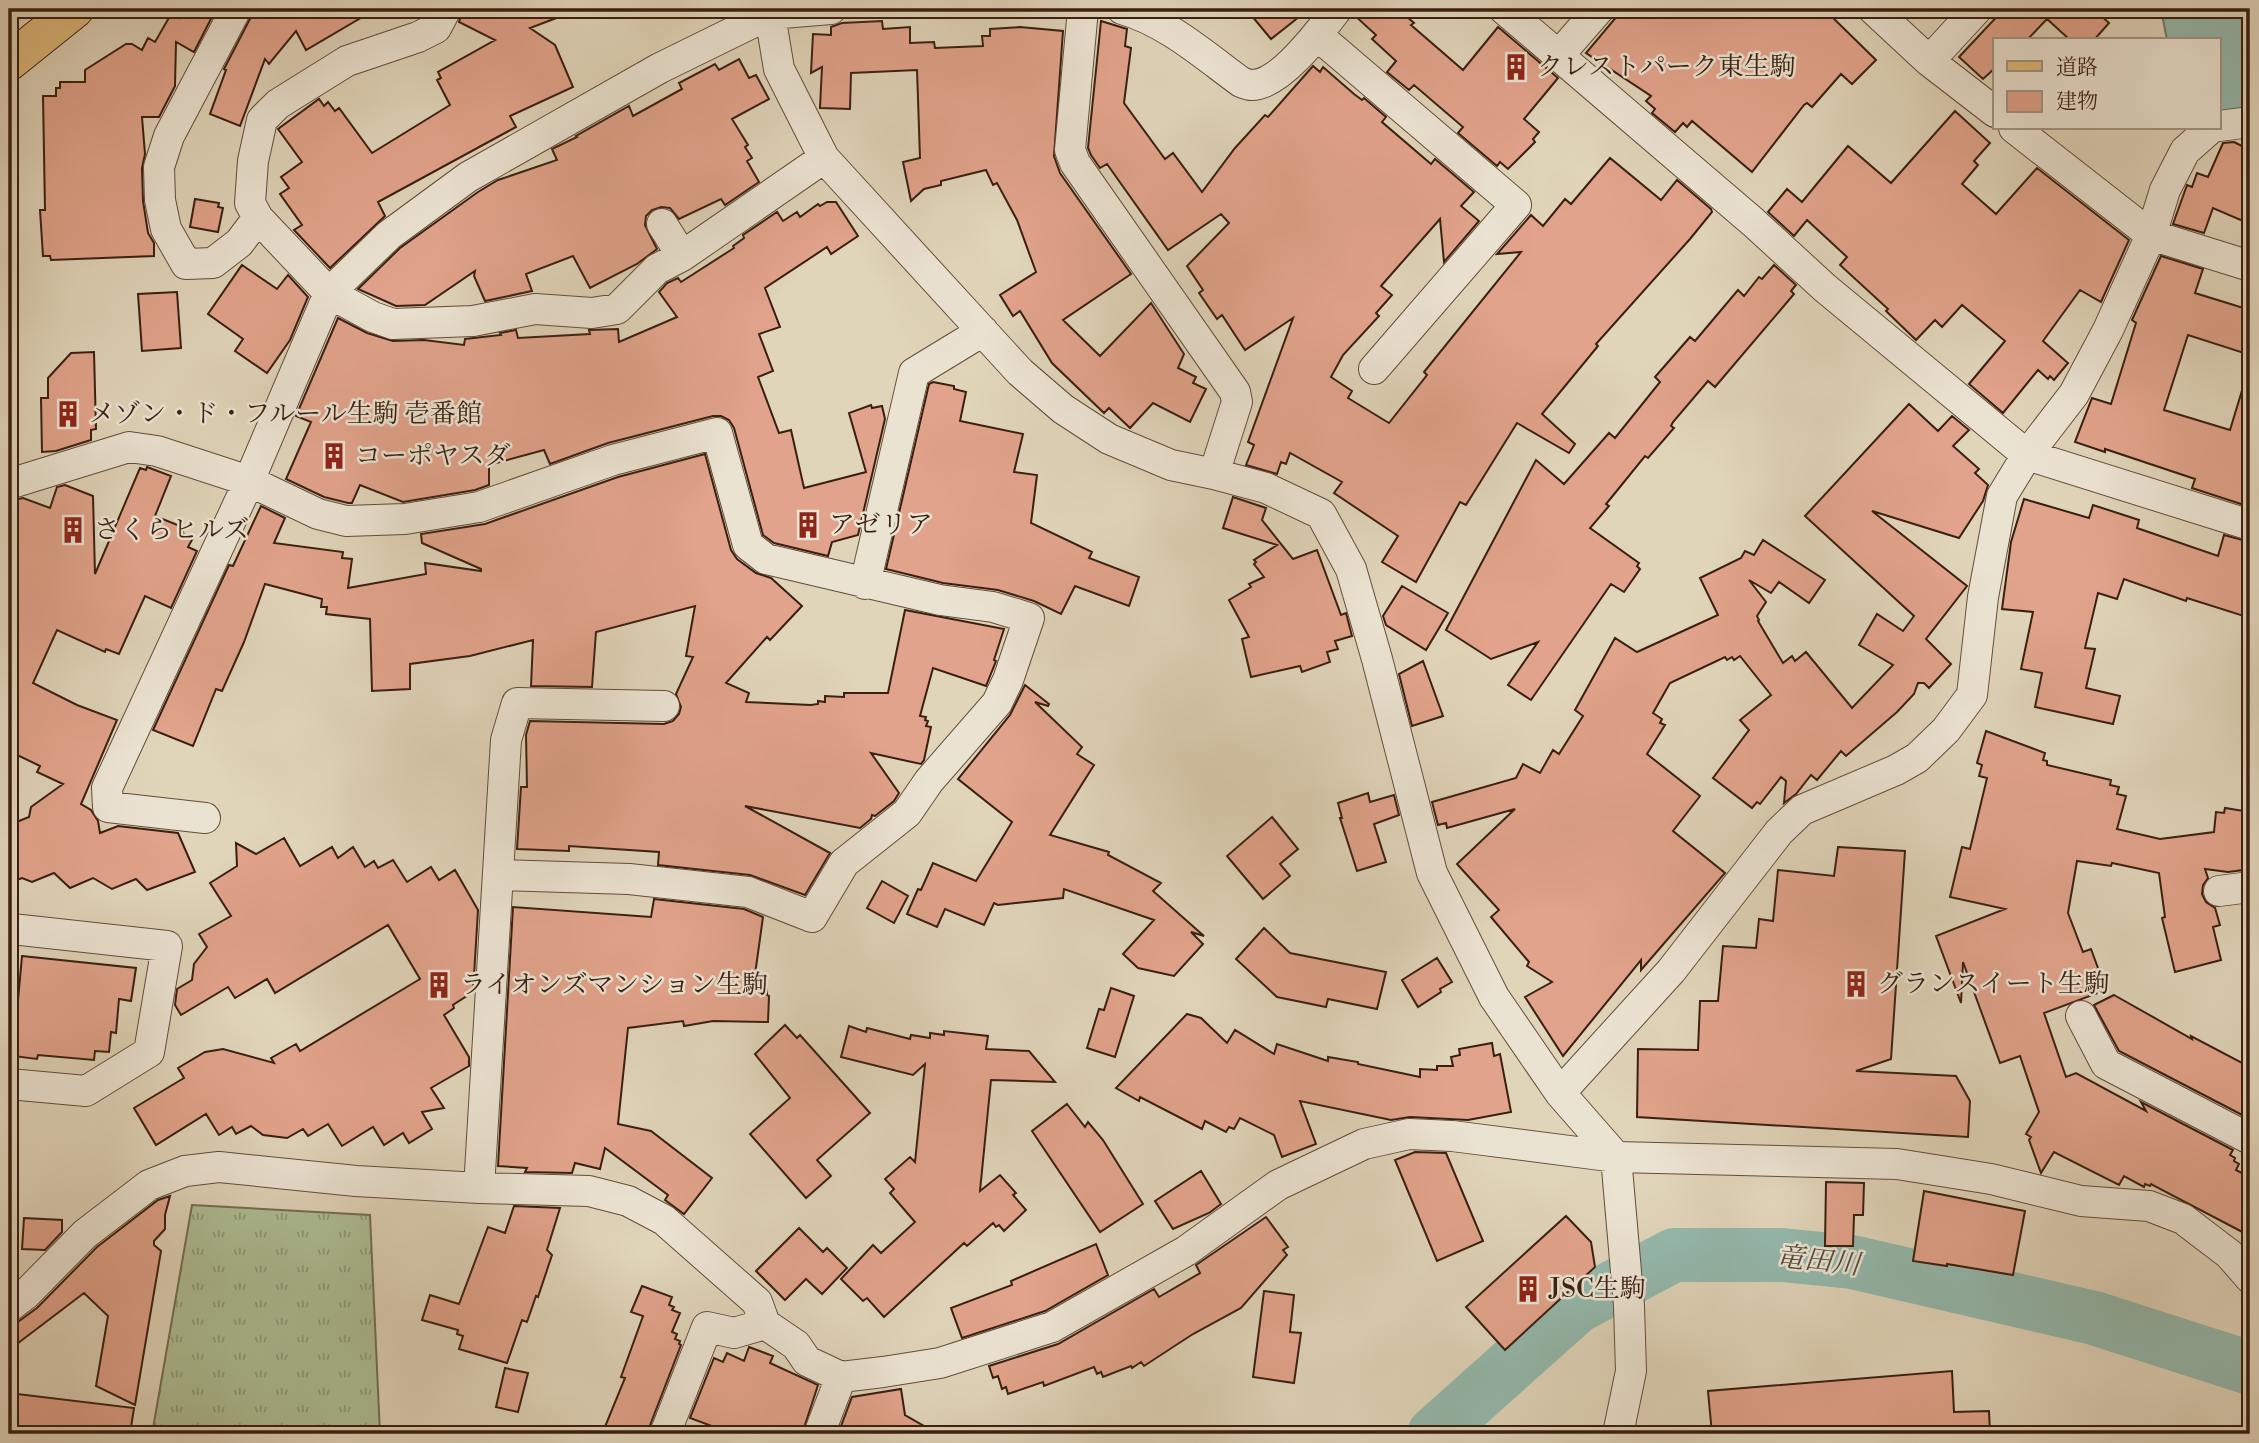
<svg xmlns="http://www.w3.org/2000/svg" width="2259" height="1443" font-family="'Libre Bodoni','Noto Serif JP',serif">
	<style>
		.grass { fill: url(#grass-tufts); stroke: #746e52; stroke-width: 2 }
		.water { fill: #94b8ab; stroke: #707b6d; stroke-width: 2 }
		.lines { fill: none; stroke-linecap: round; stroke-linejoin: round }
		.river { stroke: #94b8ab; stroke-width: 54 }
		.building { fill: #e1a38b; stroke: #3a1f10; stroke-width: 2 }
		.minor-casing { stroke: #644c3a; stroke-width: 32 }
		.major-casing { stroke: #3a1f10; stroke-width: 39 }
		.minor { stroke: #ebe3d2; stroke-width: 30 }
		.major { stroke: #e0ba7c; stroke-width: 37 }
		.labels { text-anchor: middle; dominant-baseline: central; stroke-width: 5; stroke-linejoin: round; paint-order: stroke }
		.poi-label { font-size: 26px; fill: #3a1f10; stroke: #ebe3d2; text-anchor: start }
		.water-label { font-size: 28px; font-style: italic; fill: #554d3e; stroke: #ebe3d2 }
	</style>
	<defs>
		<pattern id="grass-tufts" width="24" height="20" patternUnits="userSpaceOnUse" patternTransform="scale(1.75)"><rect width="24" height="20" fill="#adbe94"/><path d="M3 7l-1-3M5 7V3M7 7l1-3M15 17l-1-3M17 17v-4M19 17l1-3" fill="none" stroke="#8e9a77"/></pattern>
	</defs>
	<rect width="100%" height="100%" fill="#e0d4b9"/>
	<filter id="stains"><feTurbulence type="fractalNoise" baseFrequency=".00286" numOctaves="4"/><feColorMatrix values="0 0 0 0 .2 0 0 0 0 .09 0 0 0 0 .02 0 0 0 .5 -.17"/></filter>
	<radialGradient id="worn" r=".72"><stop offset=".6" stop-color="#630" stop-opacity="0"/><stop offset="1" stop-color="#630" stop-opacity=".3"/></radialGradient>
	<path class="grass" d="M192,1205l178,10 10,219h-228z"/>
	<path class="water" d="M2161,9h89v97l-31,8v-74h-52z"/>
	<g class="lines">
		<path class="river" d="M1434,1434l142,-127 98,-52h108l70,7 242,56 156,50"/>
	</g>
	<path class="building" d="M174,9h2v7l3,2 5,-9h32l-22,43 -18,-10 -1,44 -16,31h-17l3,37 -3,14 1,33 5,32 6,10v13l-103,4 -1,-4h-7l-3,-46h5l-2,-114h13v-8h4v-6h25v-12l41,-26h6l10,6 6,-12 7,4z
		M253,9h123l-70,41 -10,-19 -27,33 -4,-5 -25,67 -30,-12 16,-44 -2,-1 27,-52z
		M463,9h112v2l-45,17 25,17 18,42 -63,29 6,11 -138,75 7,14 -55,52 -36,-38 8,-5 -22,-31 9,-6 -8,-11 21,-15 -24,-33 41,-30 5,7 4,-4 7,9 4,-3 33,45 78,-48 -13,-25 4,-2 -3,-6 57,-32 -36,-18z
		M1246,9h63l-38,30z
		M1354,9h44l16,14 -3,2 52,45 35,-43 60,51 -34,41 15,13 -6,7 2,3 -27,27 -8,-7 -3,4 -39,-33 5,-6 -49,-42 -5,5 -22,-18 9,-11 -24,-22 4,-4 -23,-21z
		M1623,9h201l52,51 -24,24 -11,-10 -29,33 -5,-4 -3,2 -52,67 -60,-51 -5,6 -4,-4 -8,9 -23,-19 3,-4 -9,-8 5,-5 -65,-43z
		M2004,9h90l15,14 -15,17h-24l-23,-21 -20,21h-32v28l-12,11 -24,-22z
		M882,21l1,8 27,-2v16l24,-1 1,6 48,-2 -1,-10h8v-7l30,-2 43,4 -9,125 6,17 71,101 -68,46 37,36 51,-53 33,51 -6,14 18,9 -3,6 13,6 -16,33 -37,-19 -23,25 -21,-20 -5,5 -52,-50 -32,-52 -7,5 -13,-21 36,-23 -19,-52 -20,-37 -4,2 -7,-15 -45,11v4l-17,4 -13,12 -8,-39 17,-4 -3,-88 -66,3 -1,36 -30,-1 2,-41 -11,6 2,-39 18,1v-8l11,-4z
		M1101,21l26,8 -2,17 6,2 -7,55 41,56 8,-6 29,39 33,-44 30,-33 3,2 45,-51 7,6 3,-5 31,27 8,6 2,-2 22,19 -4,5 49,42 4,-5 39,33 -13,14 18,15 -35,41 -4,-43 -59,67 11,9 -16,18 3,3 -36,39 -12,22 21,14 -4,7 41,25 38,-48 -3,-3 97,-120 -24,2 34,-39 12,11 22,-27 6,5 39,-46 51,42 16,-20 34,29 1,3 -22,27 -94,105 2,2 -56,68 33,30 -6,9 -52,-30 -51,82 -6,-3 -44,80 -34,-20 16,-26 -64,-43 8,-11 -52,-29 -4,11 -5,-2 -4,12 -31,-9 8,-20 -6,-3 45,-124 -48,32 -23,-35 -5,4 -18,-26 4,-3 -16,-24 42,-43 -8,-9 -53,36 -61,-86 -7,4 -9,-13 -3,-7z
		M739,59l10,19 7,-3 13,24 -37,20 16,26 -3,2 7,11 -5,3 12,21 -34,23 -4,-6 -42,20 -9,-11 -9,-1 -9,3 -6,6 -1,9 12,24 -20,15 -47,24 -17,-32 -47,18 6,17 -47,10 -11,-25 1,-5 -50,34 -29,1 -38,-17 42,-41 78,-56 20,-12 59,-20 -5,-11 25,-12 -1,-1 53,-30 4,10 49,-27 -3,-6 36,-19 4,6z
		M1955,111l35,32 -16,18 4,4 -16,19 34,30 41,-46 92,72 -28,62 -21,-12 -37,51 25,22 -14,17 -4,-4 -2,3 -10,-9 -35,43 -34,-29 36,-43 -43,-36 -20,22 -7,-7 -19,20 -30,-29 2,-2 -48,-44 7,-8 -40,-37 -13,16 -26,-24 19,-23 15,13 46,-56 43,37z
		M2234,142l16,8v74l-37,-16 -9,25 -31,-9 14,-39 5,2 5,-14 11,4 15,-34z
		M195,199l24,4 -1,4 5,1 -5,24 -28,-5z
		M827,202h9l22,34 -27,18 -4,-7 -62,41 15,39 -21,7 14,37 -15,6 21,56 12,-3 13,58 62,-16 -17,-59 22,-8 1,3 10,-2 3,13 -27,116 -26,7 -4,14 -54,-13 -11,-8 -29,-107 -5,-8 -8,-4h-8l-105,27 -58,21 -6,-14 -55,15v20l-14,5 -72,12 -43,-17 -8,18h-4l-24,-6 -38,-18 25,-57 -15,-6 42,-98 29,15 26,8 31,-1 40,5 1,-6 36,-4 -1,-2 16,-3 2,8 72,-4 -1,-4 29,-1 1,13 58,-25 -18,-25 8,-9 11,-5 3,4 53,-34 -1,-2 11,-8 -1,-3 34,-23 6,9 14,-9 3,5 18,-13 2,2z
		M2161,256l42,13 -8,24 55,17v45l-62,-20 -24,75 66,20 14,-46 6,1v109l-3,12 -55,-18 3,-9 -90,-30v3l-30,-10 17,-44 19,6 25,-81 -4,-3z
		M242,265l35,24 11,-14 20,22 -18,43 -23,33 -32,-22 8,-12 -35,-25z
		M1774,265l22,20 -5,6 3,3 -79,93 -7,-6 -35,41 -2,4 3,2 -26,30 -3,-2 -34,42 -5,6 3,2 -19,22 49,35 -2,3 3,3 -16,23 -13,-8 -80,116 -23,-15 30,-43 -47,17 -45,-29 90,-170 28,24 45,-51 6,5 45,-56 -5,-5 35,-40 5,4 43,-51 6,6 15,-19 3,2z
		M177,292l4,56 -39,3 -4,-57z
		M94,352l2,77 -5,1v10l-35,11 -14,1 -1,-54h7v-20l23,-25z
		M933,382l21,4v3l12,3 -6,29 63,13 -9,38 23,3 -6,48 61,29 -3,6 50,19 -10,29 -54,-20 -14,28 -27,-13 -36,-11 -55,-7 -57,-14 43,-185z
		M1909,404l29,27 14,-15 17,14 -16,16 26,23 -4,4 13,12 -5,16 -24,37 -87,-27 95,75 -41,53 25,25 -22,24 -5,-5h-6l-4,11 -17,18 -51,44 -5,-5 -24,29 -6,-5 -15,19 -12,9 2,-22 -5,-4 -21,27 -3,-2 -5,6 -39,-30 36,-48 -9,-10 31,-25 -31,-39 -6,4 -2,-3 -5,3 -2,-3 -55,26 -17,30 9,6 -2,4 5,2 -18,29 53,42 -27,35 52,42 -84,97v-10l-78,96 -38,-59 27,-15 -25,-16 2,-4 -38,-45 8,-7 -42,-46 58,-55 -68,19 -1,-5 -8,2 -6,-23 84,-24 7,-14 17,9 13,-23 6,4 24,-38 -8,-6 40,-72 22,14 81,-37 -18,-37 41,-20 4,-7 9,4 9,-15 62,40 -16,23 -30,-21 -8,11 -22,-13 17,22 -9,14 2,4 -1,1 25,42 9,-7 3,5 11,-9 46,56 41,-43 -34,-20 18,-31 26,17 11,-15 -109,-100z
		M705,454l26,96 6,9 19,14 15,5 31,28 -32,34 -3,-3 -41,46 23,10 -3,9 65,3 7,-1v-3l7,1v-6l19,1v-4h44l17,-83 99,19 -10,31 2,1 -10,25 -53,-18 -13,48 6,1 -1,3 3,1 -2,5 5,1 -7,33 -3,4 -50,-11 28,40 -5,8 -19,15 -3,-1 -1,4 -11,9 -115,-22 85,47 -25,42 -55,-20 -92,-10 1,-13 -90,-6v5l-52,-2 4,-62h6l-1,-52 4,-14 134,3 9,-3 6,-7 2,-7 -5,-13 17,-37 -7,-1 9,-50 -99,26 -4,55 -61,-1 2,-46 -63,16 -60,8v25l-38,2 -2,-72 -44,-5 1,-7h-6l1,-8 -57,-15 -21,58 -22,49 -6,-2 -23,57 -40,-16 76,-165 4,1 28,-60 24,12 -11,25 69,9 -1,6 10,1 -4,29 78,-14 -1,-11 56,8v-2l-59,-26 -1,-9 64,-10 133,-47z
		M147,467l24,9 -16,40 30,12 -3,5 11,5 -5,9 9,4 -26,57 -26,-12 -26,58 -13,-5 -1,3 -48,-22 -24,53 44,22 40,15 -36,84 10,6 7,11 2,12 18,-7 60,7 17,39 -48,18 -11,-11 -24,10 -19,-11 -23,10 -16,-15 -22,9 -10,-4 -13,5v-58l20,-8 2,-10 32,-23 -26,-12 3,-6 -31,-15v-84l5,-11 -5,-2v-153l14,-3 27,10 7,-21 8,-2 28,11 2,78 45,-106 6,2z
		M1233,497l33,11 -4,12 31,39 24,-9 24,65 5,-2 6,23 -17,5 3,8 -11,3 3,10 -28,10 -2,-6 -49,11 -9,-38 7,-2 -20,-37 22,-13 -2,-3 15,-7 -10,-13 2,-2 -2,-2 23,-15 -54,-17z
		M2024,499l65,19 4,-13 46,15 -2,8 81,28 6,-21 26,7v76l-63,-20 -1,3 -62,-22 -7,20 -19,-6 -13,55 10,1 -9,39 34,8 -7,28 -78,-17 7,-34 -21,-4 12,-57 -31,-3 9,-67z
		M1402,586l46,27 -22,37 -40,-25 -3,-9z
		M1423,661l20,55 -31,10 -13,-52z
		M1025,685l24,19 -1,2 -13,-4 47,45 -5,7 17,11 -44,70 59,17 -1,3 53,28 -8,8 51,45 -13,-4 12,12 -29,32 -36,-8 -15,-14 31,-34 -90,-31 -1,9 -65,7 -4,-2 -10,22 -39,-16 -8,18 -30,-13 11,-25 3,1 12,-27 43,18 36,-59 -54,-43 52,-64z
		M1986,731l59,22 -2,7 4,1v4l64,15 -1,5 9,2 -2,7 9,2 -9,33 43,10 54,-7 2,-20 8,1 1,-5 25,4v51l-6,-1 -1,8 -15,2 -23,-3 3,9 -5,7 -1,9 4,8 9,6 5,17 -7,2 8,33 -46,12 -13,-54 3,-1 -6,-44 -47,-10 -1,3 -34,-5 -9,52 15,39 8,-3 15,41 -62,23 22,64 10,-4 70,38 -5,-9 92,48 -3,5 5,3 -1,3 5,3 -3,6 14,7v59l-99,-52 -1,2 -5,-2 -1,3 -20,-11 -5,9 -65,-33 -13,21 -12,-33 2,-3 -5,-3 13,-22 -19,-56 -20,7 -37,-101 -2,41 -25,-67 69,-27 -55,-12 12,-50 8,2 17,-71 -8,-2 3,-11 -5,-2z
		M1368,793l2,9 24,-7 5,20 -25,9 12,38 -29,9 -17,-53h2l-4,-15z
		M1272,817l26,32 -18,15 10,12 -27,23 -36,-43z
		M284,838l16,28 32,-19 6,11 15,-11 12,20 9,-6 4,7 15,-8 14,22 24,-15 8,13 16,-10 23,40 -5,82 -20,13 1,3 -10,7 25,42v9l-38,22 13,20 -22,4 10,17 -23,14 -6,-10 -19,12 -11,-18 -31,19 -14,-22 -20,12 -5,-7 -16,9 -24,-3 -12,-9 -15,8 -4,-7 -13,8 -13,-21 -50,31 -22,-37 50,-30 -6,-10 27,-16 18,-3 51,14 -3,-5 25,-14 4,7 120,-72 -32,-54 -113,68 -8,-14 -32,19 -7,-11 -47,28 -6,-10 2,-16 15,-9 2,-16 13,-17 -8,-13 32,-18 -21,-33 27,-17 -1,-23 20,11z
		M1838,847l67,4 -14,208 -35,12 100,5 14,25 -2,36 -331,-20 1,-68 60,1 2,-49h18l5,-55 33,2 3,-29 14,2 5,-51 56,6z
		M882,881l26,15 -14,27 -27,-15z
		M654,899l90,10 19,8 -10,72h14v6l2,1 -1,26 -55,-1 -29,5 -1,-5 -55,7 -10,96 33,7 61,47 -28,36 -19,-14 3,-5 -63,-47 -5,21 -25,-6 -3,10 -47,-1 2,-4 -29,-2 15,-259 138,10z
		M1264,928l26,25 96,19 -9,37 -49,-10 -2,8 -49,-10 -41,-38z
		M22,956l114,12 -5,33 -12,-2 -3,34 -5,-1 -2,20 -14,-1 -1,9 -56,-5 -1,4 -24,-3z
		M1437,958l15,24 -12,7 1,3 -23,15 -16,-27z
		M1111,988l23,8 -19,61 -28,-9 12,-39 5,1z
		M2114,995l78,44 -1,-3 59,31v52l-131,-68 -25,-46z
		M1187,1014l14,4 26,25 8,-13 39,24 3,-10 51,17v-4l30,5v2l62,13v-8l17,1v-4h16l-2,-9 9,-2 -1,-6 33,-6 2,13 6,-2 11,58 -43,8 -58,-3 -19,3 -91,-19 16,43 -34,13 -8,-22 -34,-17 -6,11 -5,-2 -3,5 -21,-11 -3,8 -62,-32 -1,4 -23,-13z
		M785,1025l12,13 3,-3 70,78 -53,47 14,16 -25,22 -56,-64 40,-36 -35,-44z
		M849,1026l17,6 1,-4 43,11 1,-4 19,3v-5l14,2v-4l44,5 -2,13 43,2 26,31 -64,-2 -11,111 20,-16 16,18 -3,2 13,15 -22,21 -5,-6 -3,2 -3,-4 -26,23 -3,-3 -80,74 -17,-19 -4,3 -22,-22 32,-34 8,8 34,-31 -25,-29 4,-4 -9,-10 25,-22 5,5 10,-98 -12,11 -72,-18z
		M1067,1104l18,23 3,-5 15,18 40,64 -43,28 -68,-101z
		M1415,1152l31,1 37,88 -46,20 -42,-101z
		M1201,1171l20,33 -12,9 -36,16 -18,-28z
		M1826,1182l38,1 -1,32h-9l-1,31h-28z
		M1924,1191l101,20 -12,64 -66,-11v2l-34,-5z
		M170,1196l-5,19v14l-11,12v4l7,6 -26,154 -39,-19 12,-70 -24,-23 -75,57v-26l10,-3 18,-13 60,-61 61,-47z
		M514,1206l46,2 -13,42 5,5 -14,42 -2,-1 -9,26 -5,-2 -15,43 -48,-14 4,-13 -6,-2 1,-4 -36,-10 8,-25 29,9 29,-77 17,6z
		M1566,1216l25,26 4,25 -90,83 -39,-43z
		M1266,1217l22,30 -5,3 4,5 -46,53 -48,26 -49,32 -3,-4 -9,6 -1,-2 -28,11 -2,-5 -4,2 -3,-7 -50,19 -1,-4 -35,12 -2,-7 -4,2 -4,-13 -5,2 -4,-12 69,-22 96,-55 5,8 41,-24 -4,-8z
		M24,1218l38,2v12l-17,18 -23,-1z
		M799,1228l24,24 4,-4 20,20 -25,26 -16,-15 -21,21 -29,-29z
		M1096,1244l12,31 -63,36 -83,27 -11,-30 61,-23 -1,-4z
		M642,1286l30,11 -3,8 5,2 -2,3 8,3 -8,19 5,2 -2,5 5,2 -1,3 2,1 -34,88 -15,-6 -3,7h-27l23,-56 -4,-1 22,-61 -12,-4z
		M1264,1291l30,4 -4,37 11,1 -7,50 -41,-6z
		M749,1347l24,9 -3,7 48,22 -16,49h-69l-43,-16 24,-60 9,4 4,-9 17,8z
		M505,1368l23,5 -10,39 -22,-5z
		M1952,1371l2,41 35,-1 1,23h-278l-4,-43z
		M901,1389l4,26 33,19h-100l14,-37z
		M9,1393l125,15 -4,26h-121z"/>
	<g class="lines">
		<defs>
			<path id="minor" d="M236,9l-67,127 -10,31 1,33 6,29 20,35 27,-1 26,-20 19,-25
				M446,9l-10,19 -18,9 -71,24 -69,43 -16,16 -9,41 -3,42 8,15 71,75 44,24 20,7 80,-3 62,-12 57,4 25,-4 40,-40 25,-13 142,-98
				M769,9l10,60 45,89 196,214 43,37 46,30 62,26 43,9 52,14 55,26 30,55 26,90 55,214 62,124 66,96 56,64 13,149 2,65 -13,63
				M1083,9l-13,141 5,13 160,229 2,10 -23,72
				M1122,9c45,13 82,46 119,73 3,1 7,3 10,3 29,1 70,-55 86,-76
				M1504,9l249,213 72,66 202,167 223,70
				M1873,9l56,52 66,51
				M1317,35l199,170 -142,164
				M1559,55l40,-46
				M1929,61l48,-52
				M2219,126l31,-4
				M2014,128l137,107 99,31
				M662,224l20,32
				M9,484l120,-37 28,4 92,30 69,33 28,7 59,-2 74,-12 134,-47 104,-27 31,112 18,14 174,41 53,7 36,11 -21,62 -11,23 -68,78 -22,32 -63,50 -32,54 -64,-25 -119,-13 -131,-4
				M865,584l49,-211 69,-42
				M205,818l-97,-11 -1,-19 142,-307 80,-188 60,-58 79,-58 192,-109 110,-54 61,-5
				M2219,891l31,-4
				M2081,1016l25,48 144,75
				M9,1084l77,7 63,-39 18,-106 -155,-17
				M1560,1093l111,-122 108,-139 23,-22 94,-40 21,-12 29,-28 26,-35 11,-98 19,-101 25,-41 47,-61 34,-64 43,-95 14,-45 20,-39 26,-23
				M479,1188l27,-448 11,-37 147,3
				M9,1307l17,-13 59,-60 64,-49 36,-14 34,-4 137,14 123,7 110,3 39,10 36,19 93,82 8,22 31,21 11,16 34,16 42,-5 57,-9 112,-36 134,-76 92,-66 86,-41 45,-10 43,2 164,21 281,7 94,15 90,22 68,5 34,13 46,35 21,24
				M665,1434l42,-107 27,6 31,-9
				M819,1434l22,-57"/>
			<path id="major" d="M9,62l66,-53"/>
		</defs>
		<use href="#minor" class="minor-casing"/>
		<use href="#major" class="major-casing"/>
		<use href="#minor" class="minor"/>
		<use href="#major" class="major"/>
	</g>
	<defs>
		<symbol id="building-bare" viewBox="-9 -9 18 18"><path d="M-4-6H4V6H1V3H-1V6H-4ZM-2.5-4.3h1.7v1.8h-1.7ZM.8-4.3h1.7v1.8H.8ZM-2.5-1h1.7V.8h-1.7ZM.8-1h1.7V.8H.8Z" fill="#8f2418" stroke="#ebe3d2" stroke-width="2.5" paint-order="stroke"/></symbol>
	</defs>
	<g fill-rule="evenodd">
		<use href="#building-bare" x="1497" y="48" width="38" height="38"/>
		<use href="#building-bare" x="49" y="395" width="38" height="38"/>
		<use href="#building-bare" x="315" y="437" width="38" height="38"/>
		<use href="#building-bare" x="789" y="506" width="38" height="38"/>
		<use href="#building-bare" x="54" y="511" width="38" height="38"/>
		<use href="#building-bare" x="1837" y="965" width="38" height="38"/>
		<use href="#building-bare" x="420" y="966" width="38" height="38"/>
		<use href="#building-bare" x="1509" y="1270" width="38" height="38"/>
	</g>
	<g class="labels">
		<g class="poi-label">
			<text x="1537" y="67">クレストパーク東生駒</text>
			<text x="89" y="414">メゾン・ド・フルール生駒 壱番館</text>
			<text x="355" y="456">コーポヤスダ</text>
			<text x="829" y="525">アゼリア</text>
			<text x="94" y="530">さくらヒルズ</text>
			<text x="1877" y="984">グランスイート生駒</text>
			<text x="460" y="985">ライオンズマンション生駒</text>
			<text x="1549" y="1289">JSC生駒</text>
		</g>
		<g class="water-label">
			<text transform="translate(1818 1261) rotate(6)">竜田川</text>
		</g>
	</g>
	<rect width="2259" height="1443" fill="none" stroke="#e0d4b9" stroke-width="35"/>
	<rect x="10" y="10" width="2238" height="1422" fill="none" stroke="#3a1f10" stroke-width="3.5"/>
	<rect x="18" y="18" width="2224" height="1408" fill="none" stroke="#3a1f10" stroke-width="2"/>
	<rect x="1993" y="38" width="228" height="91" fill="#ebe3d2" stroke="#a49584" stroke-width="2"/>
	<rect x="2007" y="61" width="35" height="10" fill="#e0ba7c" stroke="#a49584" stroke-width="2"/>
	<text x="2056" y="74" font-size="21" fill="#3a1f10">道路</text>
	<rect x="2007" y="91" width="35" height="21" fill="#e1a38b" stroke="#a49584" stroke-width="2"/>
	<text x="2056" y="108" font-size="21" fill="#3a1f10">建物</text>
	<rect width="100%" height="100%" filter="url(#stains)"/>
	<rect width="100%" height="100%" fill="url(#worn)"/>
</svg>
